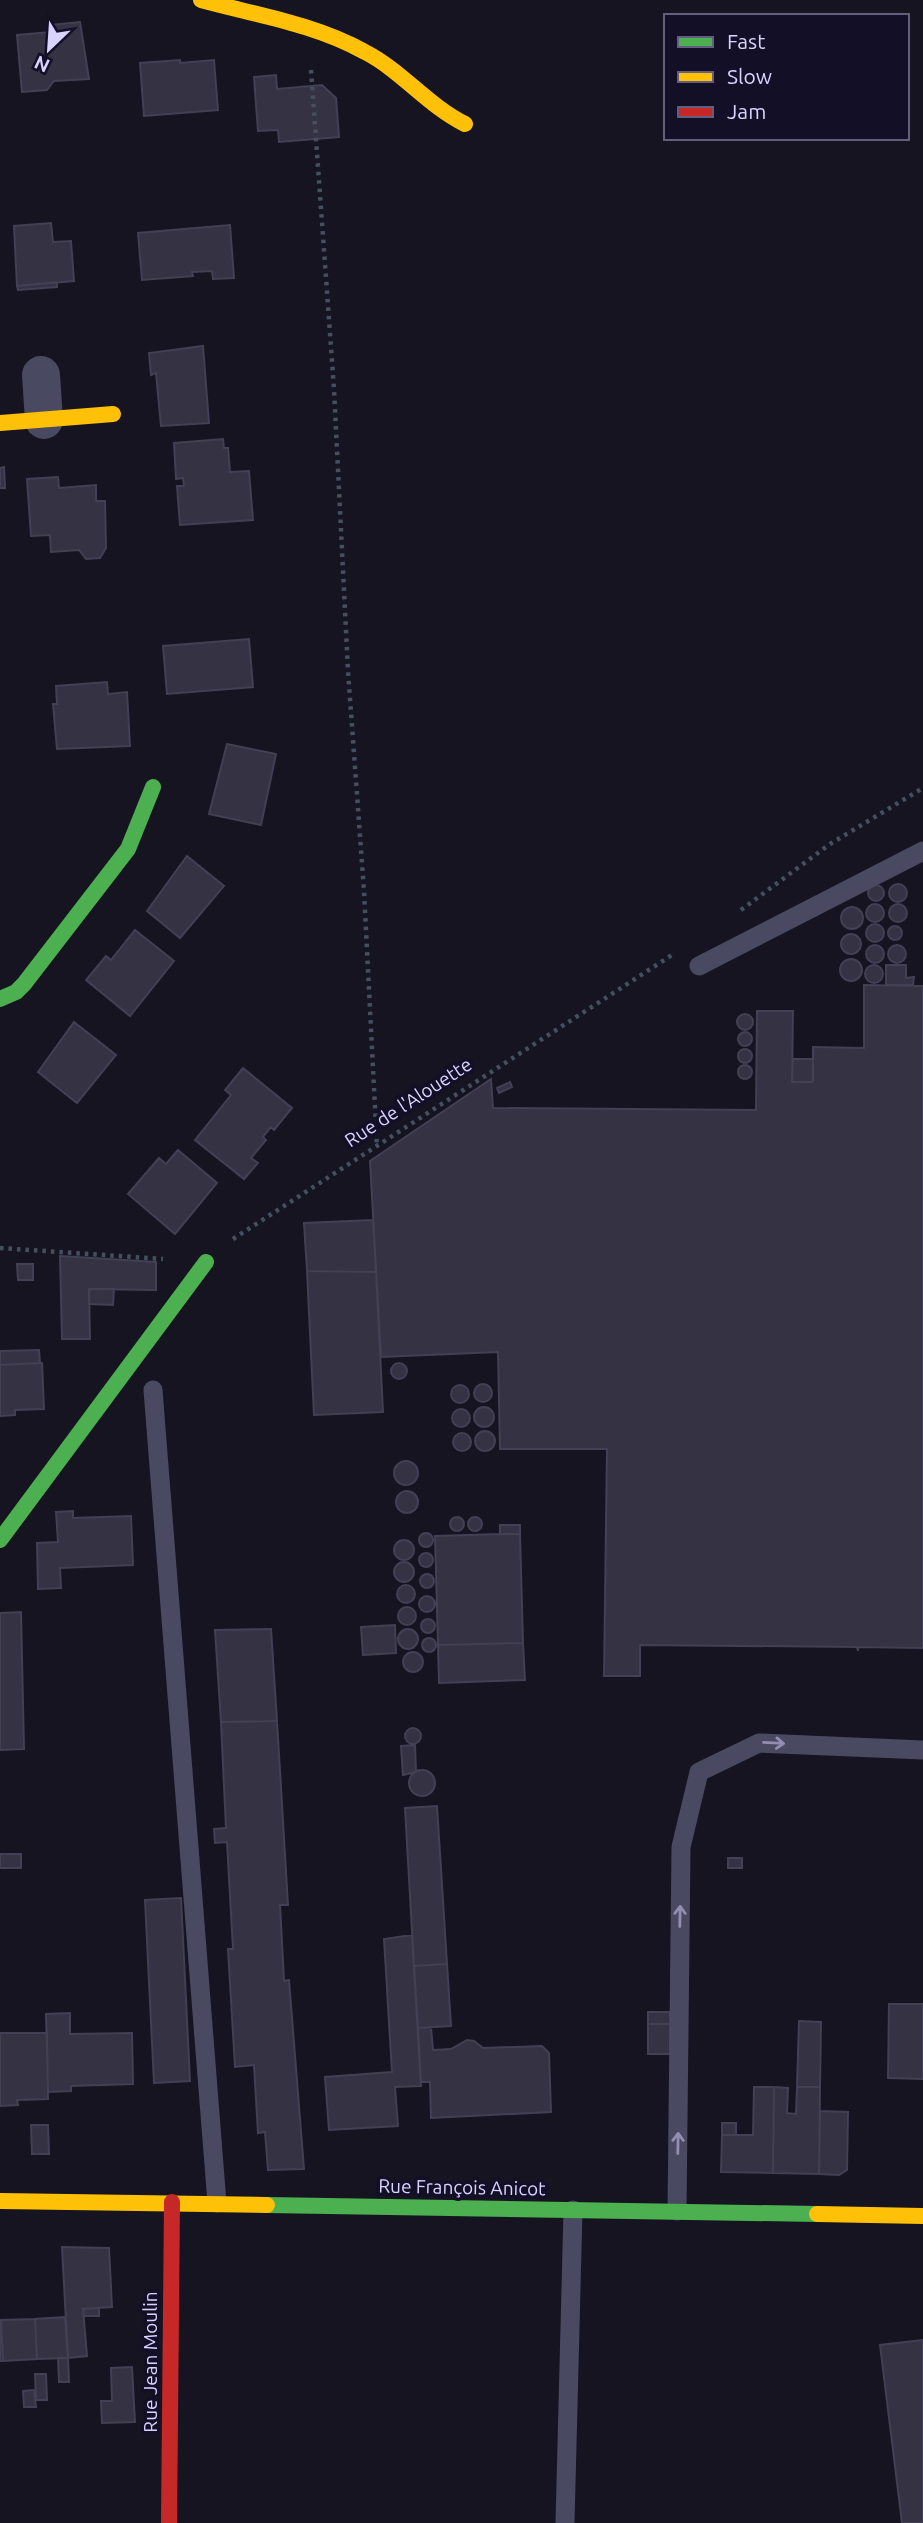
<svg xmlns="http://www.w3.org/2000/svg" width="923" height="2523" font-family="Ubuntu,sans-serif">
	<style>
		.building { fill: #343243; stroke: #433f54; stroke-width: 2 }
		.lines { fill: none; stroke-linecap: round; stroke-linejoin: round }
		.path { stroke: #44505f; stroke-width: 4.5; stroke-dasharray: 3.5 5; stroke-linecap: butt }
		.lane { stroke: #4a4962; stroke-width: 19 }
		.street { stroke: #4a4962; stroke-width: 38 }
		.fast { stroke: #4caf50; stroke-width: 16 }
		.slow { stroke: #ffc107; stroke-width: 16 }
		.jam { stroke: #c62828; stroke-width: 16 }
		.oneway { stroke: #928eb0 }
		.labels { text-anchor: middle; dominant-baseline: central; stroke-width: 7; stroke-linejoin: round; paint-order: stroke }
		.street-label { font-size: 19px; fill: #d9d4ff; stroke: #130f26 }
	</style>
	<rect width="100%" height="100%" fill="#161421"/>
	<path class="building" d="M80,22l9,57 -35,2 -7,9 -25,2 -5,-57 35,-3 -1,-7z
		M180,60v3l34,-3 4,50 -74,6 -4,-53z
		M276,75l1,14 45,-4 14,13 3,39 -60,5 -1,-12 -20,1 -4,-54z
		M51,223l2,19 18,-1 3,40 -57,5 -3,-60z
		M230,225l4,53 -21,1 -1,-8 -20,1 1,4 -51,4 -4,-47z
		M57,282v5l-39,3 -1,-4z
		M203,346l6,77 -48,3 -5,-53 -5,2 -2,-22z
		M223,439l1,9h4l2,24 19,-1 4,49 -73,5 -3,-39h7l-1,-8 -7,1 -2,-36z
		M4,467l1,21h-5v-20z
		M58,477l1,11 37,-3v16h9l1,47 -6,10 -14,1 -7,-9 -28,2 -1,-17 -19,1 -4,-57z
		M249,639l4,48 -86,7 -4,-48z
		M107,682l1,12 19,-2 3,54 -73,3 -4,-45h4l-1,-18z
		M227,744l49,10 -15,71 -52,-11z
		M187,856l37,30 -44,52 -33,-27z
		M889 893a9 9 0 1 1 18 0a9 9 0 1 1-18 0Z
		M868 893a8 8 0 1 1 16 0a8 8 0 1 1-16 0Z
		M889 913a9 9 0 1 1 18 0a9 9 0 1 1-18 0Z
		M866 913a9 9 0 1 1 18 0a9 9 0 1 1-18 0Z
		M841 918a11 11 0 1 1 22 0a11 11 0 1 1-22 0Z
		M866 933a9 9 0 1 1 18 0a9 9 0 1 1-18 0Z
		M888 933a7 7 0 1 1 14 0a7 7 0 1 1-14 0Z
		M135,930l39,31 -44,55 -44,-36 20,-24 5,4z
		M841 944a10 10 0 1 1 20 0a10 10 0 1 1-20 0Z
		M888 954a9 9 0 1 1 18 0a9 9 0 1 1-18 0Z
		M866 954a9 9 0 1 1 18 0a9 9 0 1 1-18 0Z
		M840 970a11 11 0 1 1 22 0a11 11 0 1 1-22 0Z
		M865 974a9 9 0 1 1 18 0a9 9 0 1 1-18 0Z
		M886,965h20v13l8,-1 -1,8h-27z
		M864,985l59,1v662l-65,-1v4l-1,-4 -217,-2v31h-36l3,-227h-107l-2,-97 -117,5 -11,-196 121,-82 2,29 263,2 1,-99h36l-1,71h21v-35l51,1z
		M737 1022a8 8 0 1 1 16 0a8 8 0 1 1-16 0Z
		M74,1022l42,33 -39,48 -39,-31z
		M738 1039a7 7 0 1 1 14 0a7 7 0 1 1-14 0Z
		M738 1056a7 7 0 1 1 14 0a7 7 0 1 1-14 0Z
		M793,1059h20v23h-21z
		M738 1072a7 7 0 1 1 14 0a7 7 0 1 1-14 0Z
		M243,1068l49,40 -18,22 -3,-3 -8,10 3,3 -15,18 7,5 -14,16 -49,-39 36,-45 -6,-5z
		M510,1082l2,5 -13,6 -2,-5z
		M178,1150l39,33 -42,51 -47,-40 31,-36 7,6z
		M373,1220l3,52 -69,-1 -3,-48z
		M60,1256l96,6v28l-67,-1 1,50h-28z
		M17,1264h16v16h-15z
		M307,1271l69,1 7,140 -69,3z
		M89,1289h25l-1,16 -24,-1z
		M39,1350l1,13 -40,2v-14z
		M391 1371a8 8 0 1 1 16 0a8 8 0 1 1-16 0Z
		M42,1363l2,46 -29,1v5l-15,1v-51z
		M474 1393a9 9 0 1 1 18 0a9 9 0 1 1-18 0Z
		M451 1394a9 9 0 1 1 18 0a9 9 0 1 1-18 0Z
		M474 1417a10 10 0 1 1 20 0a10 10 0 1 1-20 0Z
		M452 1418a9 9 0 1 1 18 0a9 9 0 1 1-18 0Z
		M475 1441a10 10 0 1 1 20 0a10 10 0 1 1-20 0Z
		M453 1442a9 9 0 1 1 18 0a9 9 0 1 1-18 0Z
		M394 1473a12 12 0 1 1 24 0a12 12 0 1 1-24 0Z
		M396 1502a11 11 0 1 1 22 0a11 11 0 1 1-22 0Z
		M73,1511v7l58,-2 2,49 -73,3 1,20 -23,1 -1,-46 21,-1 -2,-30z
		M450 1524a7 7 0 1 1 14 0a7 7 0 1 1-14 0Z
		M468 1524a7 7 0 1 1 14 0a7 7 0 1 1-14 0Z
		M500,1525h20v9h-20z
		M419 1540a7 7 0 1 1 14 0a7 7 0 1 1-14 0Z
		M500,1534h20l3,109 -85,2 -3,-109z
		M394 1550a10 10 0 1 1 20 0a10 10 0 1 1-20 0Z
		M419 1560a7 7 0 1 1 14 0a7 7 0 1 1-14 0Z
		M394 1572a10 10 0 1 1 20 0a10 10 0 1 1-20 0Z
		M420 1581a7 7 0 1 1 14 0a7 7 0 1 1-14 0Z
		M397 1594a9 9 0 1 1 18 0a9 9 0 1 1-18 0Z
		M419 1604a8 8 0 1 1 16 0a8 8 0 1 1-16 0Z
		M398 1616a9 9 0 1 1 18 0a9 9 0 1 1-18 0Z
		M21,1612l3,137 -24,1v-137z
		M421 1626a7 7 0 1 1 14 0a7 7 0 1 1-14 0Z
		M395,1625l1,28 -33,2 -2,-28z
		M271,1629l6,92 -56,1 -6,-92z
		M398 1639a10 10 0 1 1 20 0a10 10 0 1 1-20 0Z
		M422 1645a7 7 0 1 1 14 0a7 7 0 1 1-14 0Z
		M523,1643l2,37 -86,3 -1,-38z
		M403 1662a10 10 0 1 1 20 0a10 10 0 1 1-20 0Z
		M277,1721l11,184h-8l4,76 5,-1 15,189 -36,1 -3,-38 -7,1 -4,-68 -19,2 -7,-118h5l-6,-107 -12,1 -1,-14 12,-1 -5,-106z
		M405 1736a8 8 0 1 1 16 0a8 8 0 1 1-16 0Z
		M415,1745l1,27 -13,3 -2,-29z
		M409 1783a13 13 0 1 1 26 0a13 13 0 1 1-26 0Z
		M437,1806l10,158 -33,2 -9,-158z
		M0,1854h21v14h-21z
		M728,1858h14v10h-14z
		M181,1898l9,183 -36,2 -9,-183z
		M412,1935l9,151 -26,1 3,39 -69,4 -4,-53 67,-5 -8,-133z
		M447,1964l4,62 -33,2 -4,-62z
		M889,2004h34v75l-35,-1z
		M648,2012h22v12h-22z
		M70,2013v21l62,-1 1,51 -62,2v5l-23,1 -2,-78z
		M799,2021l22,1 -1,65h-23z
		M648,2024h22v30h-22z
		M418,2028h13l2,22 18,-1 16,-9 7,1 9,7 59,-2 7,7 2,59 -120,6 -1,-36h-9z
		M0,2033h47l1,66 -31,1 1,5 -18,1z
		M754,2087h20l-1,86 -52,-1 1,-37h31z
		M774,2087l14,1 -1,25 9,1 1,-27h23l-1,87 -46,-1z
		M820,2111l28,1 -1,58 -8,5 -20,-1z
		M722,2123h14v12h-14z
		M31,2125h17l1,29h-17z
		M62,2247l47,1 3,59 -29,2 4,47 -19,2z
		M99,2308v8h-15l-1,-7z
		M65,2317l3,41 -31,1 -2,-40z
		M35,2319l2,40 -34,2 -2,-41z
		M0,2321h1l2,40h-3z
		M923,2340v183h-21l-22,-178z
		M58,2358h10l1,24h-10z
		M132,2367l3,55 -33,1 -1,-22h11l-1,-33z
		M35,2374h11l1,26h-11z
		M34,2390l2,17h-12l-1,-16z"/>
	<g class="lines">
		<path class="path" d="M311,70l23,319 14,282 16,220 13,256
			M741,910l89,-66 93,-56
			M233,1239l439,-284
			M0,1248l163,11"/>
		<path class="lane" d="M699,966l224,-115
			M153,1390l64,813
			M677,2211l4,-364 18,-75 60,-29 164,7
			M565,2523l8,-313"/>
		<path class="street" d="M41,375l3,45"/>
		<path class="fast" d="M0,999l16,-7 8,-8 104,-135 25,-62
			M0,1540l206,-278
			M267,2205l550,9"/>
		<path class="slow" d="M201,0c55,15 114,24 164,52 37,19 62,53 100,72
			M0,423l113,-9
			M0,2201l267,4
			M817,2214l106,2"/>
		<path class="jam" d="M169,2523l3,-321"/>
	</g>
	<defs><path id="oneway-shaft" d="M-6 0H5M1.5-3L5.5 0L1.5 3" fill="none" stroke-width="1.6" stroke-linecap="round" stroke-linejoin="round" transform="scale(1.75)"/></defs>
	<g class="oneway">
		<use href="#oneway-shaft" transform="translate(774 1743) rotate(3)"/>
		<use href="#oneway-shaft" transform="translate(680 1916) rotate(-89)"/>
		<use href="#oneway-shaft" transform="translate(678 2143) rotate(-89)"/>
	</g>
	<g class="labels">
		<g class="street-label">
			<text transform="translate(408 1102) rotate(-33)">Rue de l'Alouette</text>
			<text transform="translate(462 2187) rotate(1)">Rue François Anicot</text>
			<text transform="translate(150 2362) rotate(-90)">Rue Jean Moulin</text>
		</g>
	</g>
	<rect x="664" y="14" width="245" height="126" fill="#130f26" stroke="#625e7d" stroke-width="2"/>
	<rect x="678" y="37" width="35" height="10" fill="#4caf50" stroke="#625e7d" stroke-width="2"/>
	<text x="727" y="49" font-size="21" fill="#d9d4ff">Fast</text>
	<rect x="678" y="72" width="35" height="10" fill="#ffc107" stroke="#625e7d" stroke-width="2"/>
	<text x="727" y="84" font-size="21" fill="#d9d4ff">Slow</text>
	<rect x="678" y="107" width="35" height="10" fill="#c62828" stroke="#625e7d" stroke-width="2"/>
	<text x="727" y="119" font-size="21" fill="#d9d4ff">Jam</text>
	<g transform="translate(49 49) rotate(205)" stroke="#130f26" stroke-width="5" paint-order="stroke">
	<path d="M0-5L12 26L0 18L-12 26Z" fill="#d9d4ff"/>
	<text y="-10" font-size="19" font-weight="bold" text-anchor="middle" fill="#d9d4ff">N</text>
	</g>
</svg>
